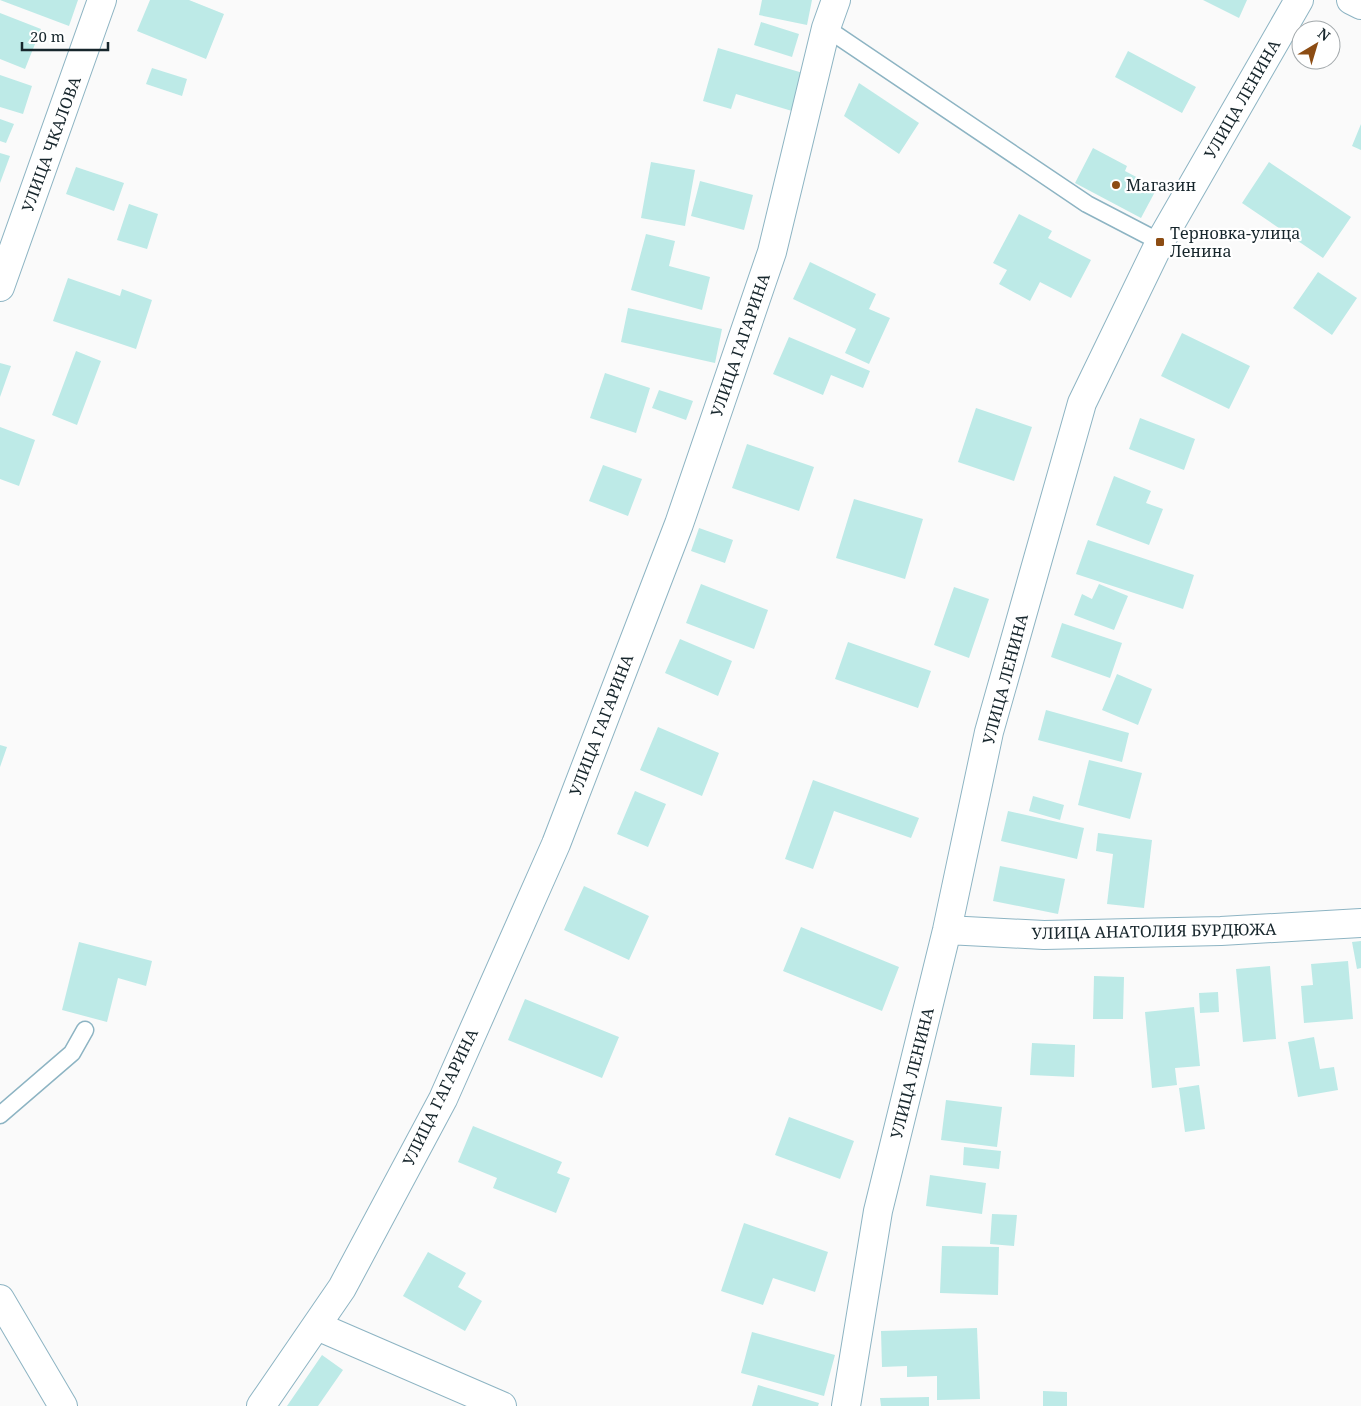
<svg xmlns="http://www.w3.org/2000/svg" width="1361" height="1406" font-family="'Noto Serif',serif">
	<style>
		.building { fill: #bdeae7 }
		.lines { fill: none; stroke-linecap: round; stroke-linejoin: round }
		.lane-casing { stroke: #8db4c3; stroke-width: 19 }
		.street-casing { stroke: #8db4c3; stroke-width: 30 }
		.lane { stroke: #fff; stroke-width: 16 }
		.street { stroke: #fff; stroke-width: 28 }
		.poi-dot { fill: #8c4c13; stroke: #fff; stroke-width: 2 }
		.labels { text-anchor: middle; dominant-baseline: central; stroke-width: 4.5; stroke-linejoin: round; paint-order: stroke }
		.street-label { font-size: 16px; fill: #17262c; stroke: #fff }
		.poi-label { font-size: 16px; fill: #17262c; stroke: #fff; text-anchor: start }
	</style>
	<rect width="100%" height="100%" fill="#fafafa"/>
	<path class="building" d="M0,0h78l-9,26z
		M150,0h39l35,14 -18,45 -69,-28z
		M762,0h50l-5,25 -48,-10z
		M1203,0h44l-8,18z
		M0,13l41,16 -16,40 -25,-10z
		M761,22l38,12 -7,23 -38,-12z
		M718,48l85,25 -11,38 -56,-17 -5,15 -28,-8z
		M1128,51l68,36 -14,26 -67,-36z
		M152,68l35,11 -5,17 -36,-12z
		M0,75l32,11 -9,28 -23,-7z
		M859,83l60,40 -20,31 -55,-38z
		M0,119l14,5 -8,19 -6,-2z
		M1361,124v26l-9,-4z
		M1093,148l34,18 -2,5 32,17 -16,30 -66,-35z
		M0,153l10,3 -10,27z
		M651,162l44,8 -10,56 -44,-8z
		M1269,162l82,55 -28,41 -81,-55z
		M76,167l48,16 -10,28 -48,-17z
		M700,181l53,14 -9,35 -53,-14z
		M129,204l29,10 -11,35 -30,-9z
		M1019,214l33,17 -4,7 43,22 -20,38 -31,-16 -10,19 -31,-17 8,-14 -14,-7z
		M646,234l29,7 -6,25 41,11 -8,33 -71,-20z
		M810,262l66,32 -7,15 21,9 -21,46 -24,-11 11,-24 -63,-30z
		M1318,272l39,26 -25,37 -39,-27z
		M68,278l52,18 2,-7 30,11 -16,49 -83,-28z
		M628,308l94,21 -7,34 -94,-21z
		M1182,333l68,33 -21,43 -68,-33z
		M789,337l81,34 -7,17 -32,-13 -8,20 -50,-21z
		M76,351l25,10 -24,64 -25,-10z
		M0,363l11,3 -11,31z
		M605,373l45,15 -14,45 -46,-15z
		M659,390l34,11 -7,19 -34,-12z
		M976,408l56,19 -18,54 -56,-19z
		M1140,418l55,21 -11,31 -55,-21z
		M0,427l35,13 -16,46 -19,-7z
		M747,444l67,23 -15,44 -67,-23z
		M603,465l39,14 -14,37 -39,-15z
		M1114,476l37,15 -5,12 17,6 -14,36 -53,-20z
		M854,499l69,20 -18,60 -69,-21z
		M699,528l34,12 -8,23 -34,-12z
		M1088,540l106,35 -11,34 -107,-35z
		M701,584l67,26 -14,39 -68,-26z
		M1099,584l29,12 -14,34 -40,-15 8,-21 10,5z
		M954,587l35,12 -20,59 -35,-13z
		M1062,623l60,20 -12,35 -59,-21z
		M680,639l52,22 -14,35 -53,-23z
		M848,642l83,29 -13,37 -83,-29z
		M1117,674l35,15 -14,36 -36,-15z
		M1046,710l83,23 -7,29 -84,-22z
		M658,727l61,26 -17,43 -62,-26z
		M0,745l7,2 -7,20z
		M1089,760l53,13 -12,46 -52,-14z
		M813,780l106,38 -8,20 -77,-27 -21,58 -28,-10z
		M635,791l31,13 -18,43 -31,-13z
		M1033,796l31,9 -4,15 -31,-9z
		M1008,811l76,17 -7,31 -76,-18z
		M1098,833l54,7 -8,68 -37,-4 6,-50 -17,-3z
		M1000,866l65,13 -7,35 -65,-13z
		M584,886l65,30 -20,44 -65,-30z
		M801,927l98,40 -17,44 -99,-40z
		M1361,941v27l-4,1 -5,-27z
		M79,942l73,19 -6,25 -28,-8 -11,44 -45,-12z
		M1348,961l5,58 -49,4 -3,-37 12,-1 -2,-21z
		M1270,966l6,73 -33,3 -7,-73z
		M1094,976l30,1 -1,42h-30z
		M1218,992l1,20 -19,1 -1,-20z
		M525,999l94,38 -17,41 -94,-38z
		M1194,1007l6,59 -25,2 2,17 -25,3 -7,-76z
		M1314,1037l6,32 14,-2 4,23 -40,7 -10,-55z
		M1032,1043l43,2 -1,32 -44,-2z
		M1199,1085l6,44 -20,3 -6,-44z
		M946,1100l56,7 -5,40 -56,-7z
		M789,1117l65,24 -14,38 -65,-24z
		M473,1126l89,36 -5,11 13,5 -14,35 -63,-25 4,-10 -39,-16z
		M964,1147l37,4 -2,18 -36,-4z
		M930,1175l56,8 -4,31 -56,-8z
		M992,1214l25,1 -3,31 -24,-2z
		M744,1223l84,29 -13,40 -42,-14 -10,27 -42,-14z
		M942,1246l57,1 -1,48 -58,-2z
		M428,1252l38,21 -8,14 24,14 -17,30 -62,-35z
		M977,1328l3,71 -43,1v-24l-30,1v-11l-25,1 -1,-36z
		M752,1332l83,23 -11,41 -83,-23z
		M322,1355l21,15 -25,36h-31z
		M758,1385l61,18 -1,3h-66z
		M1043,1391l24,1v14h-24z
		M929,1397v9h-48l-1,-8z"/>
	<g class="lines">
		<defs>
			<path id="lane" d="M826,28l261,176 73,38
				M0,1115l72,-62 13,-23"/>
			<path id="street" d="M1351,0l10,5
				M0,287l102,-287
				M947,930l97,5 177,-4 140,-8
				M0,1299l63,107
				M317,1326l185,80
				M261,1406l81,-118 101,-189 113,-255 123,-320 93,-272 54,-224 10,-28
				M846,1406l32,-195 69,-281 42,-198 93,-329 78,-161 139,-242"/>
		</defs>
		<use href="#lane" class="lane-casing"/>
		<use href="#street" class="street-casing"/>
		<use href="#lane" class="lane"/>
		<use href="#street" class="street"/>
	</g>
	<g class="poi-dot">
		<circle cx="1116" cy="185" r="5"/>
		<rect x="1155" y="237" width="10" height="10" rx="2.5"/>
	</g>
	<g class="labels">
		<g class="street-label">
			<text transform="translate(1242 99) rotate(-60)">УЛИЦА ЛЕНИНА</text>
			<text transform="translate(51 144) rotate(-70)">УЛИЦА ЧКАЛОВА</text>
			<text transform="translate(740 345) rotate(-71)">УЛИЦА ГАГАРИНА</text>
			<text transform="translate(1005 679) rotate(-75)">УЛИЦА ЛЕНИНА</text>
			<text transform="translate(601 725) rotate(-69)">УЛИЦА ГАГАРИНА</text>
			<text transform="translate(1154 931) rotate(-1)">УЛИЦА АНАТОЛИЯ БУРДЮЖА</text>
			<text transform="translate(912 1073) rotate(-76)">УЛИЦА ЛЕНИНА</text>
			<text transform="translate(440 1097) rotate(-64)">УЛИЦА ГАГАРИНА</text>
		</g>
		<g class="poi-label">
			<text x="1126" y="185">Магазин</text>
			<text x="1170" y="233">Терновка-улица<tspan x="1170" dy="18">Ленина</tspan></text>
		</g>
	</g>
	<g transform="translate(1316 45) rotate(38)"><circle r="24" fill="#ffffff" stroke="#a2a8ab"/>
	<path d="M0-4L9 19L0 12L-9 19Z" fill="#8c4c13"/>
	<text y="-8" font-size="14" font-weight="bold" text-anchor="middle" fill="#17262c">N</text>
	</g>
	<path d="M22 42v8h86v-8" fill="none" stroke="#17262c" stroke-width="2.5"/>
	<text x="30" y="42" font-size="15" fill="#17262c" stroke="#ffffff" stroke-width="4" paint-order="stroke">20 m</text>
</svg>
